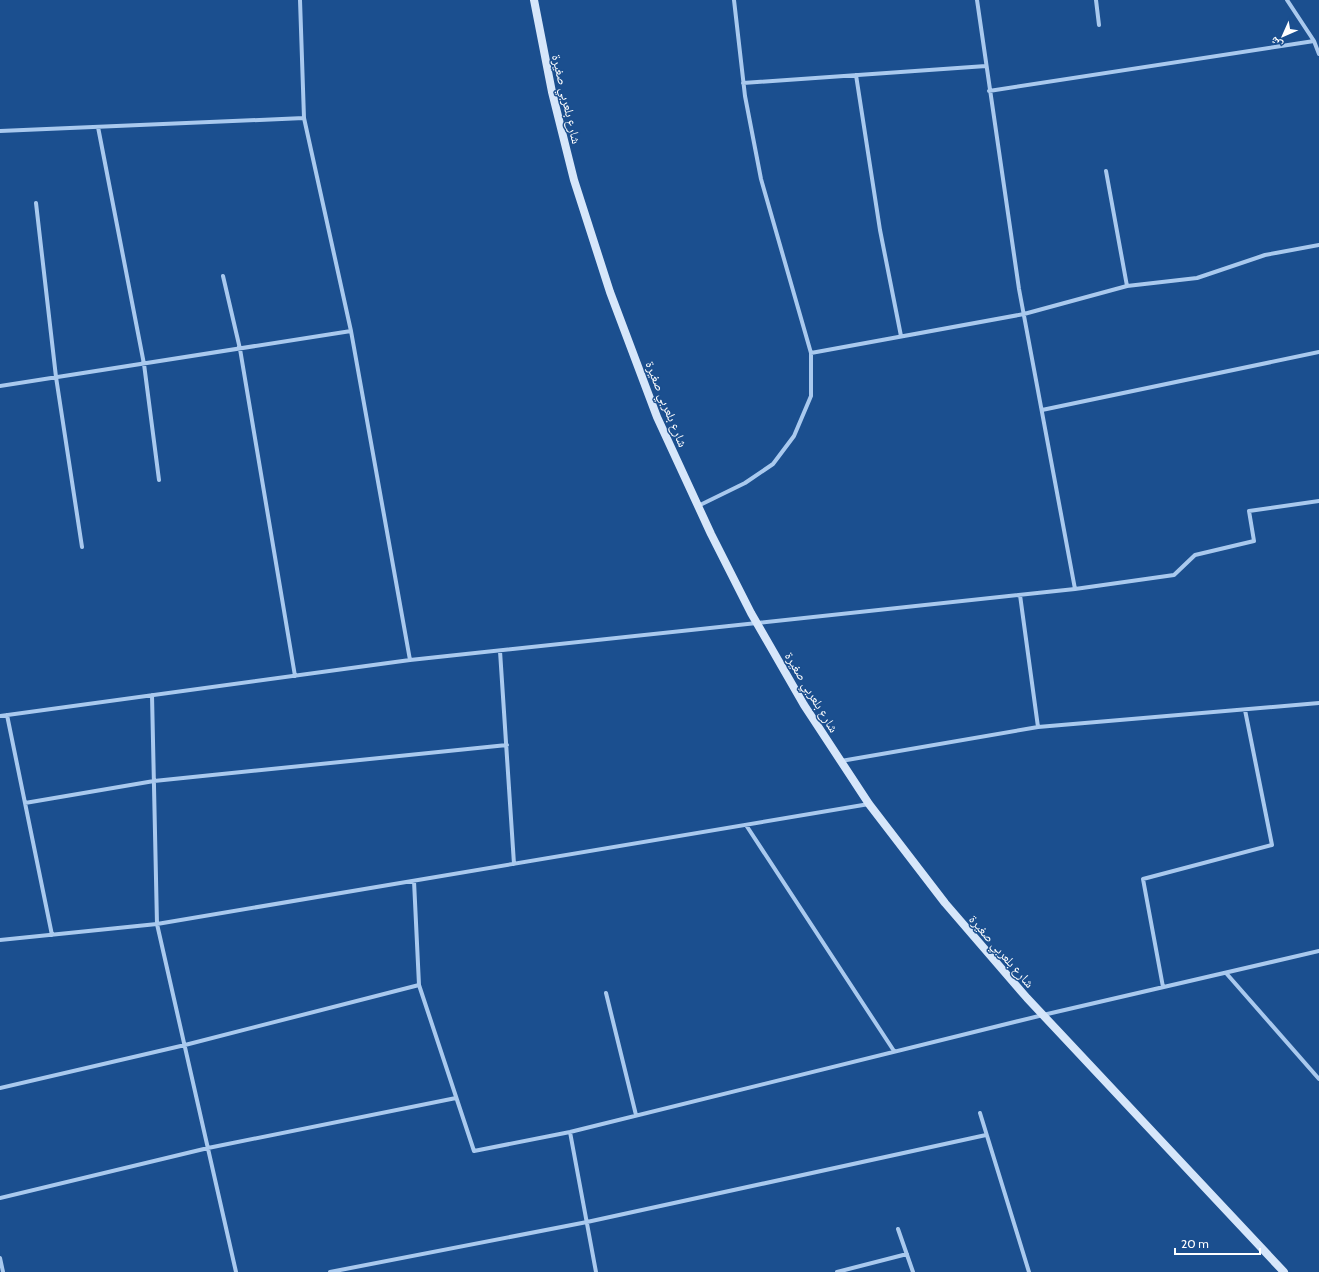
<svg xmlns="http://www.w3.org/2000/svg" width="1319" height="1272" font-family="Cabin,'Noto Naskh Arabic',sans-serif">
	<style>
		.lines { fill: none; stroke-linecap: round; stroke-linejoin: round }
		.minor { stroke: #a9c9ee; stroke-width: 4 }
		.secondary { stroke: #d6e6fa; stroke-width: 8 }
		.labels { text-anchor: middle; dominant-baseline: central; stroke-width: 3; stroke-linejoin: round; paint-order: stroke }
		.street-label { font-size: 13px; fill: #fff; stroke: #1b4f8f }
	</style>
	<rect width="100%" height="100%" fill="#1b4f8f"/>
	<g class="lines">
		<path class="minor" d="M300,0l4,118 47,213 59,329
			M977,0l42,289 56,300
			M1096,0l3,25
			M1287,0l27,41 5,13
			M856,75l24,155 21,106
			M743,83l243,-17
			M989,91l325,-50
			M98,127l46,237 15,116
			M0,131l304,-13
			M1106,171l21,115
			M36,203l20,174 26,170
			M223,276l17,73 55,327
			M811,353l213,-39 103,-28 70,-8 68,-23 54,-10
			M0,386l351,-55
			M1042,410l277,-58
			M698,506l47,-23 28,-19 21,-28 17,-40v-43l-50,-174 -16,-83 -11,-96
			M1020,595l18,132
			M500,651l14,213
			M152,695l5,229 79,348
			M7,715l45,220
			M0,716l410,-56 665,-71 99,-14 21,-20 59,-14 -5,-30 70,-10
			M841,761l197,-34 281,-24
			M25,803l129,-22 353,-36
			M746,825l148,226
			M414,881l5,104 55,166 96,-19 473,-117 276,-64
			M0,940l157,-16 712,-120
			M1226,973l93,106
			M1163,987l-20,-108 129,-34 -27,-135
			M606,993l30,122
			M0,1088l185,-43 234,-60
			M980,1113l49,159
			M570,1132l26,140
			M0,1198l208,-50 248,-50
			M898,1229l15,43
			M0,1258l3,14
			M330,1272l257,-50 399,-87
			M837,1272l70,-18"/>
		<path class="secondary" d="M534,0l18,92 22,88 36,112 47,125 54,117 40,79 53,92 65,99 76,99 82,95 257,274"/>
	</g>
	<g class="labels">
		<g class="street-label">
			<text transform="translate(567 99) rotate(77)">شارع بلعربي صغيرة</text>
			<text transform="translate(667 404) rotate(68)">شارع بلعربي صغيرة</text>
			<text transform="translate(812 692) rotate(59)">شارع بلعربي صغيرة</text>
			<text transform="translate(1002 951) rotate(49)">شارع بلعربي صغيرة</text>
		</g>
	</g>
	<g transform="translate(1283 36) rotate(225)" stroke="#1b4f8f" stroke-width="3" paint-order="stroke">
	<path d="M0-3L7 15L0 10L-7 15Z" fill="#ffffff"/>
	<text y="-6" font-size="11" font-weight="bold" text-anchor="middle" fill="#ffffff">ش</text>
	</g>
	<path d="M1175 1248v6h85v-6" fill="none" stroke="#ffffff" stroke-width="2"/>
	<text x="1181" y="1248" font-size="12" fill="#ffffff" stroke="#1b4f8f" stroke-width="3" paint-order="stroke">20 m</text>
</svg>
